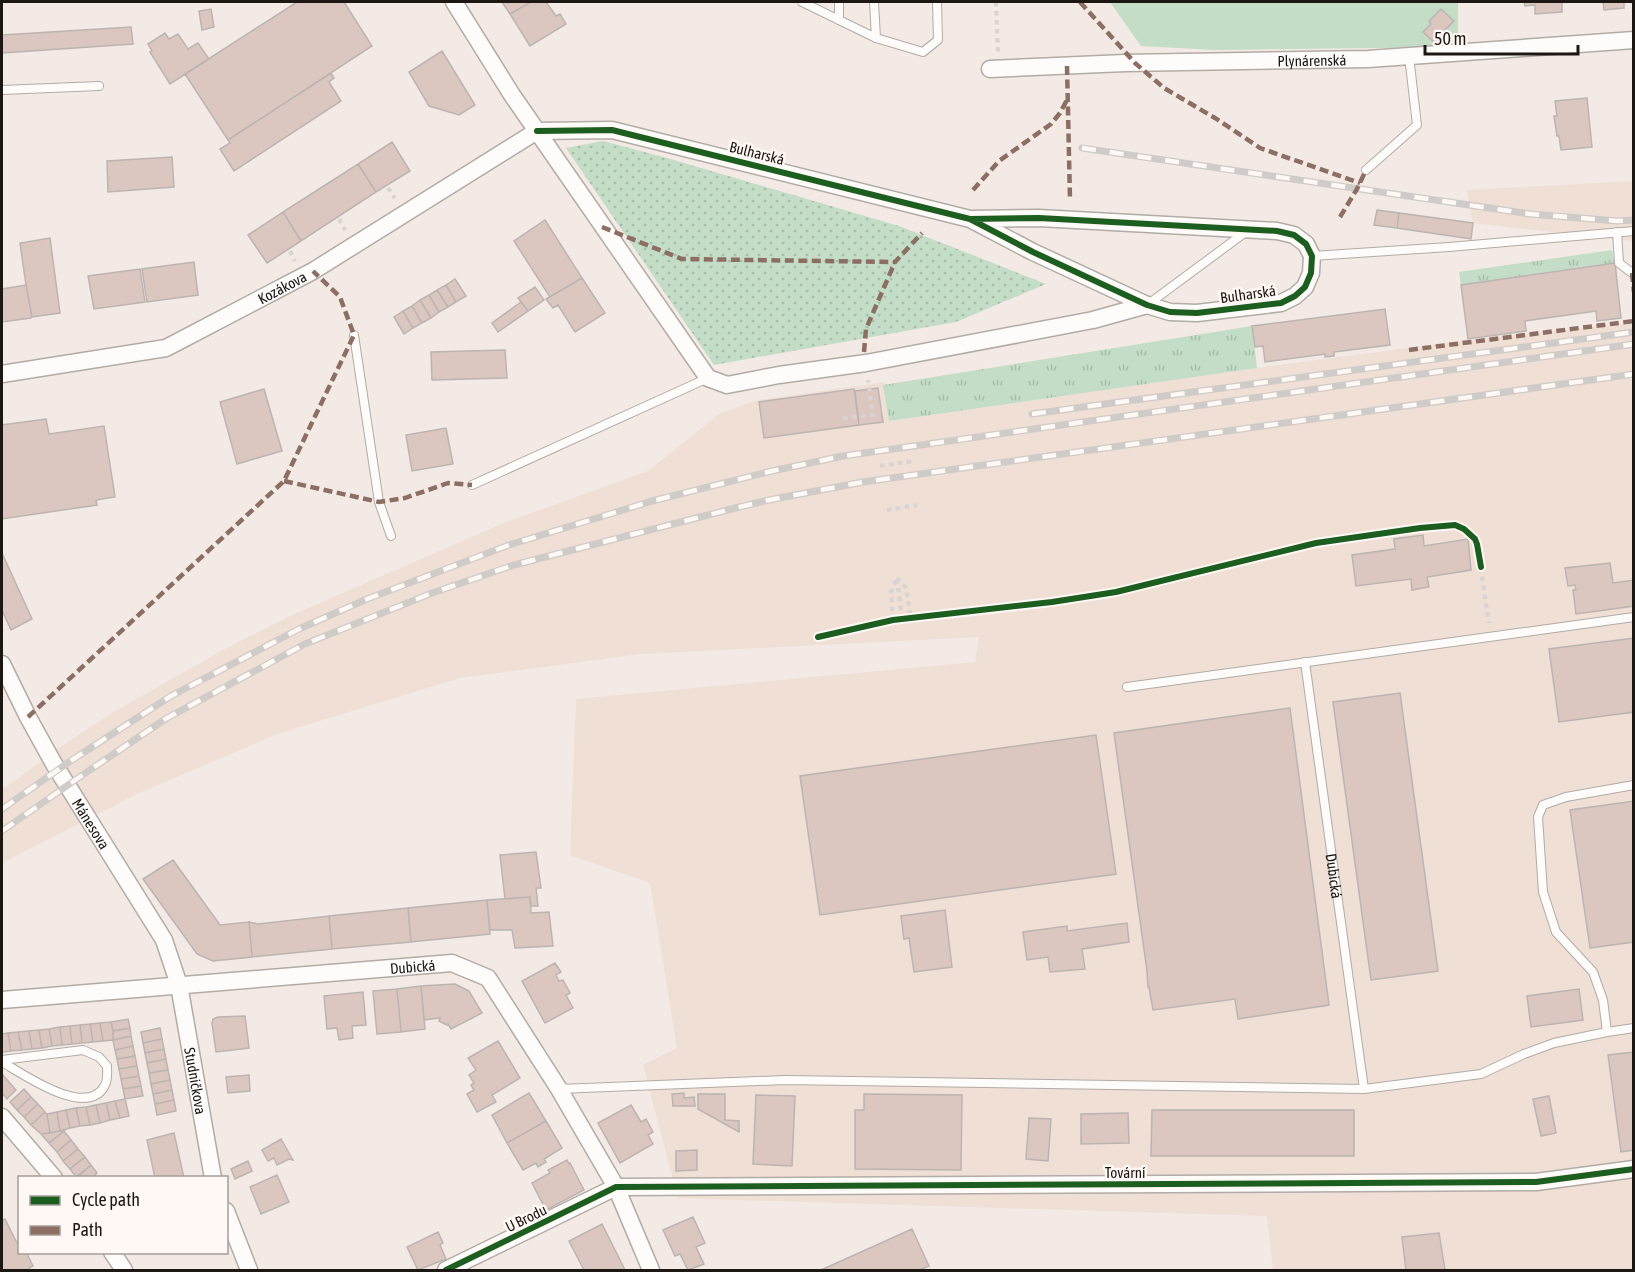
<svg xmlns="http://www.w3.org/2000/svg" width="1635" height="1272" font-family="'Asap Condensed',sans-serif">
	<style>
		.built { fill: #efdfd4 }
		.grass { fill: url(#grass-tufts) }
		.park { fill: url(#park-dots) }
		.garden { fill: #c3ddc6 }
		.building { fill: #dbc7c0; stroke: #bbb4b1; stroke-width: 1.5 }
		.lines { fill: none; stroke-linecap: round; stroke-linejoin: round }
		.service-casing { stroke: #b2aba6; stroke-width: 10 }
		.minor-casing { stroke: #b2aba6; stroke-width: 19 }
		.path { stroke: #d7d4d2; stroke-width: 4; stroke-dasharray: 4.5 4.5; stroke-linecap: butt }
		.service { stroke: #fdfcfb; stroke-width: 8 }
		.minor { stroke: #fdfcfb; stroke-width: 16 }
		.rail-casing { stroke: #cecbc9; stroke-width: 7 }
		.rail { stroke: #fff8f4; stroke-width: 4.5; stroke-dasharray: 14; stroke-linecap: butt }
		.quiet { stroke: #8d6e63; stroke-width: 4.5; stroke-dasharray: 9 4.5; stroke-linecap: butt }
		.cycleway-casing { stroke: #fff8f4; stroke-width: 10 }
		.cycleway { stroke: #1b5e20; stroke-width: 6 }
		.labels { text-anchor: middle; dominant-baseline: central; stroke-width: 5; stroke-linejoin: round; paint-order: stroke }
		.street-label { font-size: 15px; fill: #1c1713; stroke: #fff8f4 }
	</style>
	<defs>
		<pattern id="grass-tufts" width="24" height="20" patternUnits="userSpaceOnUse" patternTransform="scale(1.5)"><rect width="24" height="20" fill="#c3ddc6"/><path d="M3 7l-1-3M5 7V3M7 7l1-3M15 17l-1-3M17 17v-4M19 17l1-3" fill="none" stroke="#a7bda9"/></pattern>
		<pattern id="park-dots" width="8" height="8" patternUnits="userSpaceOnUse" patternTransform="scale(1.5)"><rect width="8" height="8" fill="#c3ddc6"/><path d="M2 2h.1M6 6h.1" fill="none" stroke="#a7bda9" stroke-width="1.8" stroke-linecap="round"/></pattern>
	</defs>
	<rect width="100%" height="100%" fill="#f3eae5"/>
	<path class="built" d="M1633,181v60l-160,-18 -6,-33z
		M1633,323v947h-360l-6,-54 -589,-18 -35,-133 34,-17 -27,-165 -80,-28 6,-156 399,-37 4,-25 -338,17 -181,24 -180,55 -143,61 -135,69v-73l60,-44 50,-33 109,-62 71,-36 212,-92 144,-52 71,-57 35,-13 130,-19 5,39 368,-53 211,-28z"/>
	<path class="grass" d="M1612,250l3,13 -154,22 -2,-13z
		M1252,326l5,42 -368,53 -6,-36z"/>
	<path class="park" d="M603,141l64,17 232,68 147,58 -90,38 -242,43 -148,-217z"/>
	<path class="garden" d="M1110,2h348v45l-244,3 -73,-4z"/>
	<path class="building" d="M297,2h47l28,44 -144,94 -43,-66z
		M502,2h29l-21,12z
		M531,2h15l10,14 4,-2 6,10 -36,22 -20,-32z
		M1524,2h38v10l-27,2v-9l-10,1z
		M1603,2h21v6l-20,2z
		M211,9l3,18 -12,3 -3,-19z
		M1441,9l13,12 -10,10 6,5 -11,11 -16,-15 8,-8 -2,-3z
		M131,27l2,17 -131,9v17v-35z
		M165,33l4,6 9,-5 10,15 10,-6 11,16 -39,25 -20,-32 2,-1 -4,-7z
		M442,51l33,54 -16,10 -30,-9 -20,-34z
		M331,73l3,5 -5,4 12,19 -107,70 -14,-22 10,-6 -2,-3z
		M1587,98l5,49 -31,3 -2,-14h-2l-3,-20h3l-2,-15z
		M392,142l18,29 -34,21 -18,-28z
		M172,157l2,30 -66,5 -1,-31z
		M358,164l18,28 -75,49 -18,-29z
		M1377,210l22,3 -2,15 -23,-3z
		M283,212l18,29 -34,22 -19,-28z
		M1399,213l74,10 -2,16 -74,-11z
		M545,220l37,58 -32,19 -36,-56z
		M50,238l10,75 -28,4 -6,-32 -6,-42z
		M194,262l4,33 -51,7 -5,-33z
		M1615,263l6,55 -24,3 -1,-10 -71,10 1,10 -58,8 -7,-54z
		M140,269l5,33 -51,7 -6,-33z
		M582,278l23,35 -30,19 -17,-27 -5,3 -7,-9z
		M455,279l11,17 -10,6 -10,-17z
		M26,285l6,32 -1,1 -29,4v-33z
		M446,285l10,17 -8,5 -11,-17z
		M535,287l9,13 -16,11 -10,-13z
		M437,290l11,17 -9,5 -10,-17z
		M429,295l10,17 -8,6 -11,-18z
		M420,300l11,18 -9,5 -10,-17z
		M521,302l7,9 -30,21 -6,-9z
		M412,306l10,17 -9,5 -10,-17z
		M1385,309l5,36 -56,7v4l-9,1v-3l-60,8 -2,-16 -8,1 -3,-21z
		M403,311l10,17 -9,6 -10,-17z
		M505,350l2,28 -75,2 -1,-28z
		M878,388l5,34 -24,3 -4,-34z
		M264,389l18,62 -45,13 -17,-62z
		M854,389l5,36 -95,13 -5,-36z
		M46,419l3,15 55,-8 11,71 -19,3 1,5 -95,14v-94z
		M446,428l7,36 -41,7 -6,-36z
		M1423,535l1,11 44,-7 3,31 -44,7 2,10 -17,3 -1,-11 -55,7 -4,-31 43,-6 -1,-10z
		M2,553l30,66 -21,11 -9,-20z
		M1610,563l3,20 21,-3v26l-58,8 -3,-24h3l-1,-5 -7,1 -3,-18z
		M1634,638v74l-75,10 -10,-73z
		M1400,693l38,278 -67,9 -38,-278z
		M1290,708l39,297 -91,14 -3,-20 -82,11 -4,-23h-1l-1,-16 -33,-238z
		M1096,735l20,139 -296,41 -20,-139z
		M1634,801v141l-44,6 -20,-138z
		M536,852l5,36h-5l2,18h-7l-1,-9 -25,2 -5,-44z
		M173,860l47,65 29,-3 3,35 -39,4 -16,-7 -54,-75z
		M530,897l1,16 18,-1 4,34 -38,2 -3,-18h-22l-3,-30z
		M487,900l3,34 -79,8 -3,-34z
		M408,908l3,34 -79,7 -3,-33z
		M945,910l7,57 -38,5 -5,-34 -5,1 -3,-23z
		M329,916l3,33 -80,8 -3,-35 9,2z
		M1127,923l2,19 -47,7 3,20 -35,3 -2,-15 -21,3 -4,-28 44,-6v5z
		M555,963l6,9 -5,3 3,6 4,-1 7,13 -4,2 7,13 -28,15 -23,-42z
		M455,984l14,7 13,22 -31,16 -3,-5 -1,1 -8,-4 1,-3 -16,2 -3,-34z
		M421,986l4,43 -24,3 -4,-43z
		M397,989l4,43 -24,2 -4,-43z
		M1579,989l4,31 -52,7 -4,-31z
		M363,992l3,33 -14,1 1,12 -14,2 -2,-12 -10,1 -3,-33z
		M245,1016l4,32 -33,4 -4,-29 1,-4 5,-2z
		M128,1019l2,9 -17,3 -2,-9z
		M111,1022l2,9v9l-10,1 -3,-18z
		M100,1023l3,18 -10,1 -3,-18z
		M90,1024l3,18 -11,1 -2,-18z
		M80,1025l2,18 -10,1 -2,-18z
		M70,1026l2,18 -10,1 -2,-18z
		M60,1027l2,18 -10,1 -3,-17z
		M130,1028l1,8 -18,4v-9z
		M160,1028l2,11 -19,4 -2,-11z
		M49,1029l3,17 -10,2 -3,-18z
		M39,1030l3,18 -10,1 -3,-18z
		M29,1031l3,18 -10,1 -4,-18z
		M18,1032l4,18 -11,1 -3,-18z
		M8,1033l3,18 -9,1v-18z
		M131,1036l2,10 -18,4 -2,-10z
		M162,1039l2,10 -19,4 -2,-10z
		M498,1041l22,37 -28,17 4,7 -19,10 -10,-18 7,-4 -3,-5 3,-2 -5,-8 7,-5 -8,-12z
		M133,1046l2,10 -18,3 -2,-9z
		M164,1049l2,10 -19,4 -2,-10z
		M1634,1052v98l-13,2 -13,-97z
		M135,1056l2,10 -18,3 -2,-10z
		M166,1059l2,11 -19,3 -2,-10z
		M137,1066l2,10 -18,3 -2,-10z
		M168,1070l2,10 -19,4 -2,-11z
		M2,1074l14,16 -9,9 -5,-6z
		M249,1075l1,16 -22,2 -2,-16z
		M139,1076l2,10 -18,3 -2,-10z
		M170,1080l2,10 -19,4 -2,-10z
		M141,1086l2,10 -18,3 -2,-10z
		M24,1089l7,8 -14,13 -7,-8z
		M172,1090l2,10 -19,4 -2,-10z
		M529,1093l17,28 -39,22 -15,-28z
		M684,1093v5l10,-1 1,9h-22l-1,-12z
		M698,1094h27v26l14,1v11l-41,-23z
		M864,1094l98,1 -1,75 -106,-1v-59h9z
		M756,1095l39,1 -3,70 -39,-2z
		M1549,1096l7,37 -15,3 -8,-37z
		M31,1097l7,7 -14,13 -7,-7z
		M125,1099l4,17 -9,2 -5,-17z
		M174,1100l2,11 -19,4 -2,-11z
		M115,1101l5,17 -10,2 -4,-17z
		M106,1103l4,17 -10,3 -4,-18z
		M38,1104l7,8 -14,13 -7,-8z
		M96,1105l4,18 -10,2 -4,-18z
		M631,1105l10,17 5,-3 7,13 -5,3 5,9 -33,19 -22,-40z
		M86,1107l4,18 -10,1 -4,-18z
		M76,1108l4,18 -10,2 -4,-18z
		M66,1110l4,18 -10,3 -3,-19z
		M1152,1110h202v46h-203z
		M45,1112l2,2 3,19 -9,1 -10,-9z
		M57,1112l3,19 -10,2 -3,-19z
		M1128,1113l1,30 -48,1v-30z
		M1029,1118l22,1 -3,42 -22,-2z
		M546,1121l16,27 -18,11 2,3 -8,5 -2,-4 -13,7 -16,-27z
		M60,1131h4l-15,12 -8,-9z
		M64,1131l7,9 -14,12 -8,-9z
		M174,1133l10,45h-29l-8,-38z
		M281,1139l12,21 -4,-1 -12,6 -3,-7 -6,3 -6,-11z
		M71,1140l7,9 -15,12 -6,-9z
		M78,1149l7,8 -15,12 -7,-8z
		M697,1150v20l-21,1v-20z
		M85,1157l6,8 -15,12 -6,-8z
		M567,1160l2,4 1,-1 14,27 -38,20 -14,-27 18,-10 -2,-3z
		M248,1161l4,10 -17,8 -4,-10z
		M91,1165l6,8 -5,5h-15z
		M277,1175l12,27 -28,12 -11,-27z
		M693,1217l12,26 -9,4 8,17 -16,6 -8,-16 -5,2 -12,-26z
		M5,1219l15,30v3h6l7,14 -4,2 1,2h-28v-50z
		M602,1224l23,46h-41l-15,-29z
		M912,1229l17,37 -10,4h-98z
		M438,1232l5,11 -3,2 6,14 -28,11 -11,-23z
		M1439,1233l6,37h-39l-4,-33z"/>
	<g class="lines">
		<defs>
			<g id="service">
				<path d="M802,2l74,36 -2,-36"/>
				<path d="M839,2v18"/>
				<path d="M876,38l47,14 15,-12 -1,-38"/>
				<path d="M2,90l97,-4"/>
				<path d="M1366,170l51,-45 -8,-69"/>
				<path d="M1617,232l2,31 13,10h2"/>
				<path d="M1312,256l137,-9 185,-16"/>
				<path d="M1147,305l100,-74"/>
				<path d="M354,335l25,167 12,34"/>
				<path d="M472,485l236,-107"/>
				<path id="s1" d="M1305,662l59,427"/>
				<path d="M1127,687l507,-70"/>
				<path d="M1607,1032l-4,-32 -10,-28 -37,-40 -13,-40 -5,-75 5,-12 23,-8 68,-12"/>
				<path d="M2,1060l81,-10 16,7 8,9c0,6 1,14 -2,19 -17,35 -82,-11 -103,-23"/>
				<path d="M559,1089l226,-9 579,9 117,-15 43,-20 30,-11 53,-11 27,-4"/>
			</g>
			<g id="minor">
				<path d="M454,2l58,93 196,283 19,7 52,-10 87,-12 227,-43 54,-15"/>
				<path id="s2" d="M990,69l135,-6 243,-4 266,-19"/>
				<path d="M537,131l75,-1 358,89 63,33 114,53 23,7 27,1 84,-10 14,-7 10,-9 6,-14 1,-17 -6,-12 -12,-9 -17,-4 -238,-13 -69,1"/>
				<path id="s3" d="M2,374l164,-26 147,-77 224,-140"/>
				<path id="s4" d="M2,664l26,53 26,47 110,176 15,45 34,193"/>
				<path id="s5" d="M2,1000l450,-37 36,15 71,111 57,98 35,83"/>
				<path d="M2,1117l52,61"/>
				<path d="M226,1211l23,59"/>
				<path d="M112,1252l12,18"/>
				<path d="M446,1270l170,-83 920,-5 98,-13"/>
			</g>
		</defs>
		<use href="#service" class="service-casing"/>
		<use href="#minor" class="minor-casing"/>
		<path class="path" d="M996,2l2,51
			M388,188l7,10
			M339,219l6,11
			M290,251l5,10
			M843,418l30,-3 -5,-35
			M880,466l34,-5
			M887,510l30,-5
			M897,578l9,10 5,30
			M897,579l5,40
			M893,620l-2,-28 6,-14
			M818,637l75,-17 159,-18 64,-10 200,-49 104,-15 35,-3 9,4 11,10 2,5 12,79"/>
		<use href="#service" class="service"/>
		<use href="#minor" class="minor"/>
		<defs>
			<path id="rail" d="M1082,148l448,66 87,7 17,-1
				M1032,414l602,-82
				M2,809l70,-49 99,-64 128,-67 68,-30 142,-54 143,-44 120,-30 71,-15 791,-112
				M2,831l79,-55 86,-58 138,-74 127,-51 82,-28 221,-57 34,-8 94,-18 771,-108"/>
		</defs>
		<use href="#rail" class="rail-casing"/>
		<use href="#rail" class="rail"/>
		<path class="quiet" d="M1080,2l55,61 29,25 51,30 45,30 100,35
			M1067,66l3,134
			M973,190l26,-29 52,-37 9,-11 8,-15
			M1340,217l17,-28 9,-19
			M602,227l80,32 213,3 27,-29
			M1632,273l2,19
			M1409,350l225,-29
			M864,352l2,-23 29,-67
			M284,481l95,21 26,-4 43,-15 24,2
			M28,717l256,-236 70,-146 -14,-38 -27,-26"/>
		<defs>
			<path id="cycleway" d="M537,131l75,-1 358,89 63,33 114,53 23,7 27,1 84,-10 14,-7 10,-9 6,-14 1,-17 -6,-12 -12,-9 -17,-4 -238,-13 -69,1
				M818,637l75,-17 159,-18 64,-10 200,-49 104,-15 35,-3 9,4 11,10 2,5 4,23
				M446,1270l170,-83 920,-5 98,-13"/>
		</defs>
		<use href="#cycleway" class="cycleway-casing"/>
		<use href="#cycleway" class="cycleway"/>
	</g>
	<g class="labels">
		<g class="street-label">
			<text stroke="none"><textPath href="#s2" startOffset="322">Plynárenská</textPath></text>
			<text transform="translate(757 153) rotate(14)">Bulharská</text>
			<text stroke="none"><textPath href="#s3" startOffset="297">Kozákova</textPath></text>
			<text transform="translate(1248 294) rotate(-8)">Bulharská</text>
			<text stroke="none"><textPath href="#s4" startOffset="183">Mánesova</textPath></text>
			<text stroke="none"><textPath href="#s1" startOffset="216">Dubická</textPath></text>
			<text stroke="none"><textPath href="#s5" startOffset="412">Dubická</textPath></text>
			<text stroke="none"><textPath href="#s4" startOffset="465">Studničkova</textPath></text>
			<text x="1125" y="1172">Tovární</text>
			<text transform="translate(526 1218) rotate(-26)">U Brodu</text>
		</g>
	</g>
	<rect width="1635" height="1272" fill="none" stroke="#1c1713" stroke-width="6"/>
	<rect x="18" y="1176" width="210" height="78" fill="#fff8f4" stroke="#a49e9a" stroke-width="1.5"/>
	<rect x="30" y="1196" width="30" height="9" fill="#1b5e20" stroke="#a49e9a" stroke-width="1.5"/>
	<text x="72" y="1206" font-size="18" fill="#1c1713">Cycle path</text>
	<rect x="30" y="1226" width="30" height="9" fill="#8d6e63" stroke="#a49e9a" stroke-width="1.5"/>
	<text x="72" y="1236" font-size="18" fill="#1c1713">Path</text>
	<path d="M1425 45v9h153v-9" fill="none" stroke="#1c1713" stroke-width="3"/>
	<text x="1434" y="45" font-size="18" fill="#1c1713" stroke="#fff8f4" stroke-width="4.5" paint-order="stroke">50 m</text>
</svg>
